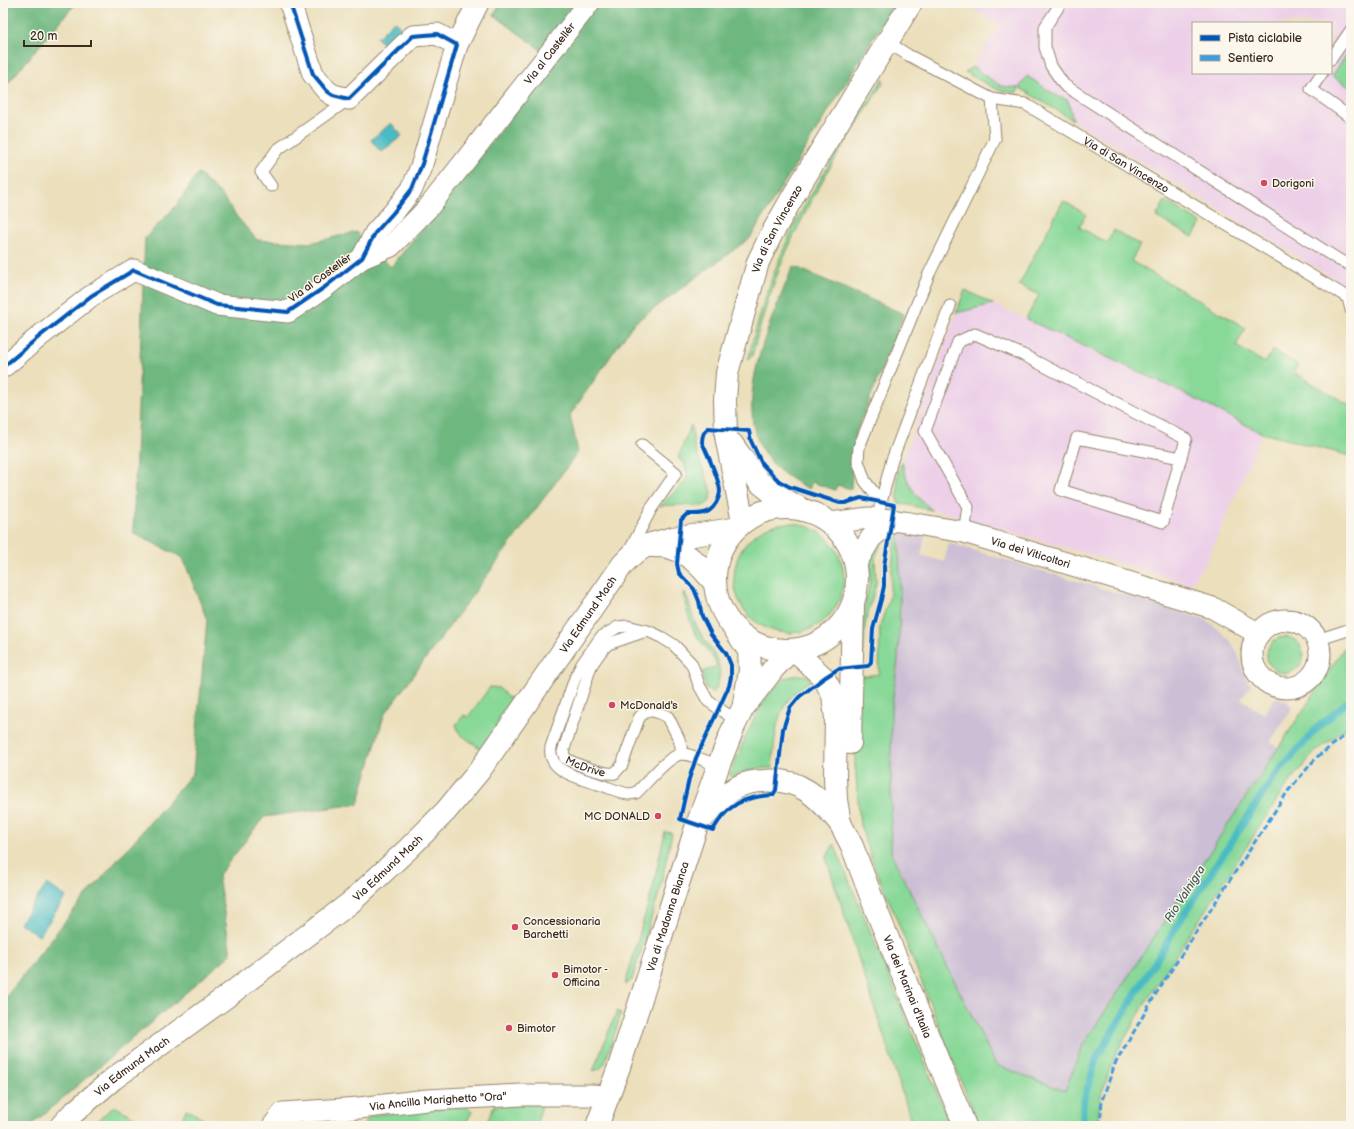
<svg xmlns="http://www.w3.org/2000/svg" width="1354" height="1129" font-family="'Balsamiq Sans',sans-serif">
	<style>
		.built { fill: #edd0e8; fill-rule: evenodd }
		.industrial { fill: #ccbed4 }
		.green { fill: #88d898; stroke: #62815b }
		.forest { fill: #6eb880; stroke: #54714f }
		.water { fill: #4cbbc3; stroke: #447270 }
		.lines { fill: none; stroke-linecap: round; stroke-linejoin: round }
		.stream { stroke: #4cbbc3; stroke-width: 7 }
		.service-casing { stroke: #93846d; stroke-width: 13 }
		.minor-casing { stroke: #93846d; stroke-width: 23 }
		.secondary-casing { stroke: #93846d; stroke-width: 24 }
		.primary-casing { stroke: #93846d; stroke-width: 24 }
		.service { stroke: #fff; stroke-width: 11 }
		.minor { stroke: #fff; stroke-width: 21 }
		.secondary { stroke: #fff; stroke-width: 22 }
		.primary { stroke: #fff; stroke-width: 22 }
		.quiet { stroke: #3f9ce0; stroke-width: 3; stroke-dasharray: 6 3; stroke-linecap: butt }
		.cycleway-casing { stroke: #fbf7ec; stroke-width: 6 }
		.cycleway { stroke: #0057b8; stroke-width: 4 }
		.poi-dot { fill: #d1495b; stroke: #fbf7ec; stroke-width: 1.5 }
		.labels { text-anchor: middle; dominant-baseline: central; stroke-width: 3; stroke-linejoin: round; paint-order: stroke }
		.street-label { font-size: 11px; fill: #3b2a1e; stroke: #fbf7ec }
		.poi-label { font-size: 11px; fill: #3b2a1e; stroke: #fbf7ec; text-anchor: start }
		.water-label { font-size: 12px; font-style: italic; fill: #415d58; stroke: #fbf7ec }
	</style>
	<rect width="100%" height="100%" fill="#fbf7ec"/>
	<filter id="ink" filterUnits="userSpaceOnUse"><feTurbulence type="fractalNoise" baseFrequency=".025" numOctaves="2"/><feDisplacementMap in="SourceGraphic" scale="8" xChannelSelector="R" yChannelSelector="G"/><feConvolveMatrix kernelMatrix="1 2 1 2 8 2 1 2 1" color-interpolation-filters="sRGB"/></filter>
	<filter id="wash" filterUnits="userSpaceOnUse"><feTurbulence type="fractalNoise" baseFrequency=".012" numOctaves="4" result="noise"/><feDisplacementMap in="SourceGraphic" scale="16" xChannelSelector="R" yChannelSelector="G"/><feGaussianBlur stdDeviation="0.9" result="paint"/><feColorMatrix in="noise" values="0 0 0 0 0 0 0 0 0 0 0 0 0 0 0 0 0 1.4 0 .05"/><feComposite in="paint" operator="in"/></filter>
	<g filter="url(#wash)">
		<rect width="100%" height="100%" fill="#ebdfbc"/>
		<path class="built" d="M964,3h387v45l-19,28 19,12v201l-331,-201 -19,-2 -29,-19 27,-41zM1193,23h138v50h-138z
			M965,290l208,98 89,45 -54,126 -18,25 -240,-70 -52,-11 -1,-26z"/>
		<path class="industrial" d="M899,532l26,4 -4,19 23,7 5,-19 255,76 9,6 16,14 7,11 11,30 4,5 -10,14 23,15 11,-16h3l7,2 5,4 1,3v3l-21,32 9,6 -196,297 -17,46 -70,-26 -105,-212v-142l7,-51 2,-58z"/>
		<path class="green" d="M1351,48v40l-19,-12z
			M972,67l29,19 18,2 8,-12 30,20 11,4 5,20 -53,-32 -4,5 -18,-3 -33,-18z
			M883,78v5c-28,45 -58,89 -81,136 -23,44 -38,90 -50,137l-4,3c12,-49 28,-98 51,-143 26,-47 56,-92 84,-138z
			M1063,201l23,13 -7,13 28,16 7,-13 26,15 -9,16 115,67 -10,18 29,17 8,-13 25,15 -5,7 58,34v50l-89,-23 -89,-45 -147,-69 13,-24 -20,-10z
			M1165,201l36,22 -8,14 -37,-20z
			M965,290l28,14 -37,9z
			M691,425l4,24 17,43c-3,18 -12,14 -26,13 -9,0 -17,0 -26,1l25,-24 3,-7 -4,-13 -6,-4z
			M902,462c6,24 11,32 30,48l-34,-7 -1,-26z
			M734 578a55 55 0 1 1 110 0a55 55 0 1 1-110 0Z
			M899,532l1,70 -2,58 -7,51v142l105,212 69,26 18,-46 261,-397 7,-2v78l-38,30 -30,37 -131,201 -37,63 -14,40 -4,31h-118l-86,-216 -19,-44 -14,-41 -5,-61 3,-87 21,-3 1,-49 9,-25 6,-65z
			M882,539v4l-7,15 1,26 -11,40 -2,33 -4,1 2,-34 9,-43v-25z
			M683,593h2c5,10 6,22 11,32 12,27 35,36 17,69 -8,-4 -10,-13 -11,-22l15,-6c-4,-12 -13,-19 -19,-28 -9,-14 -12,-30 -15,-45z
			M1267 655a18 18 0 1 1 36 0a18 18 0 1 1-36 0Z
			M800,675l7,1 4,4c-6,5 -14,10 -19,16 -18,19 -17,47 -20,72 -15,0 -27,3 -40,9l-2,-2c10,-26 32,-85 58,-98 4,-1 8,-1 12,-2z
			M490,687l9,1 8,9 8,3 -34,49 -21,-15 -4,-9 8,-10 4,2z
			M665,832l7,1 -12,56 -28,91 -7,5 28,-98z
			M834,844l117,282h-38l-87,-268z
			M617,1011l4,3 -16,49 -5,6 -7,2z
			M543,1102l-7,24h-50l8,-20z
			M114,1106l24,13 -3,7 -10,-2 -3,-4 -5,6h-25z
			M467,1106l5,5 -7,15h-101l1,-4 7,-7z
			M186,1109l29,17h-35z"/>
		<path class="forest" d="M3,3h73l-73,86z
			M501,3h394l-145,235 -117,86 -63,91 8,37 -194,263 -26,89 -94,13 -46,59 13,78 -201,172h-27v-125l71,-91 119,-137 14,-153 -24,-62 -50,-25 12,-295 31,-32 22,-33 23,21 16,23 20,23 53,3 46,-11 35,35 165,-206 -62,-46z
			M793,266l111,48 -50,124 -3,51 -14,-4 -2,5 -23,-8 -3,7c-17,-9 -36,-20 -46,-38 -31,-53 10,-134 30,-185z"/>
		<path class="water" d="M394,21l12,11 -17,18 -12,-12z
			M391,123l11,13 -21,16 -10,-12z
			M47,884l19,13 -27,39 -19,-13z"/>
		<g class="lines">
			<path class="stream" d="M1083,1126v-23l14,-46 86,-141 92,-141 43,-48 33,-28"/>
		</g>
	</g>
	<g filter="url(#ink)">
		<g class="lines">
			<defs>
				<g id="service">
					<path d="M1061,3l-16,24v20l6,19 13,19 275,175 12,5"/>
					<path id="s1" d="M887,42l21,13 84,44 33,5 317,190 6,4 3,12"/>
					<path d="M1331,59l20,-29"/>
					<path d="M1322,73l-11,16 40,29"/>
					<path d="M271,186l-10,-14 16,-22 72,-51"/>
					<path d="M881,502l-16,-21 -7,-20 1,-14 70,-173 66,-135 -3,-40"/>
					<path d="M880,506l12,-46 58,-154"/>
					<path d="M964,532l4,-25 -43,-76 33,-89 17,-8 48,21 163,84 -23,83 -102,-32 16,-52 104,20"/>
					<path d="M629,552l22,-43 25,-36 -34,-28"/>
					<path id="s2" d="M646,631l-38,13c-7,6 -12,14 -17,22l-28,86 2,6c9,6 39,17 50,15l7,-8 17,-47c9,-12 18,-6 29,-1l11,22 4,15"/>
					<path d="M1317,640l34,-11"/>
					<path d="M718,766c-11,-4 -23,-11 -35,-12 -13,-1 -37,30 -47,39l-8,1c-10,-2 -20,-7 -30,-10 -18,-6 -51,-12 -47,-37l24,-69 7,-14 19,-27 17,-10 9,-1 21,5 13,6 13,8 17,18 3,7 5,15 9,16 29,20"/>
				</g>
				<g id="minor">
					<path d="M457,45l21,-42"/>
					<path id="s3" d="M362,258l29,-12 37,-38 161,-205"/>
					<path d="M3,367l37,-31 51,-40 43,-26 83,35 71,7 37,-25 37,-29 13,-25 18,-20 19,-24 10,-25 35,-119 -20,-11 -24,2 -64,63 -16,-4 -6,-4 -14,-17 -23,-71"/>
					<path id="s4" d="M830,523l39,-5 23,2 72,12 249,76 46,26"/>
					<path d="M856,563l15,-25 21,-18"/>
					<circle cx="1286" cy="654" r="34"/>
					<path id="s5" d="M273,1126l10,-13 76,-5 68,-8 95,-5h69l18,1"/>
				</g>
				<g id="secondary">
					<path d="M732,444l27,38 14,11 30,17"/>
					<path id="s6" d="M743,522l-17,-86 -1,-36 2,-27 31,-111 13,-27 24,-42 116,-190"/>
					<path d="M736,631l13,20 1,20 -6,32"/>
					<path id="s7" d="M597,1126l22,-59 78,-242 22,-61 15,-38 9,-18 31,-40 17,-18"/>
				</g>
				<g id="primary">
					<circle cx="786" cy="579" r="71"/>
					<path d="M652,546c6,0 14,0 19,2 18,5 31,20 42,33"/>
					<path id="s8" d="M794,650l30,28 9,17 3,23 -1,59 1,23 4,23 12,23 25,66 88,214"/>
					<path d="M850,743l3,-137"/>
					<path d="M697,825c12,-14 24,-29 40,-38 8,-4 18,-6 27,-6 36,-4 55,17 76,42"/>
					<path id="s9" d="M61,1126l11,-12 41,-35 113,-82 124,-94 58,-54 38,-38 34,-41 143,-206 9,-9 15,-10 26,-7 60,-9"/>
				</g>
			</defs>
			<use href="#service" class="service-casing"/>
			<use href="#minor" class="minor-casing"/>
			<use href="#secondary" class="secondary-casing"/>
			<use href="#primary" class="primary-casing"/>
			<use href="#service" class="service"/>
			<use href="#minor" class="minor"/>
			<use href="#secondary" class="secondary"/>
			<use href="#primary" class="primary"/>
			<path class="quiet" d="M1100,1126l2,-26 13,-36 42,-72 131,-201 29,-34 34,-26"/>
			<defs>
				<path id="cycleway" d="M3,367l37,-31 51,-40 43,-26 83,35 71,7 37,-25 37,-29 13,-25 18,-20 19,-24 10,-25 35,-119 -20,-11 -24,2 -64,63 -16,-4 -6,-4 -14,-17 -23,-71
					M708,428l41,3 2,10 11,23 17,17 11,6 50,16h5l16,-5 33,7 -10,61v20l-3,14 -8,29 -2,33 -3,4 -30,3 -14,9 -25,19 -9,11 -7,21 -7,61 -3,5c-30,2 -45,9 -60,35l-33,-11 9,-40 7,-21 33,-72 2,-9v-12l-5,-12 -15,-19 -9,-18 -3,-15 -5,-12 -15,-16 -2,-9 4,-44 6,-6c7,0 16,1 22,-3 6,-4 10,-12 11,-19 0,-12 -13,-38 -18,-50 0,-6 1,-10 6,-14z"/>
			</defs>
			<use href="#cycleway" class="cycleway-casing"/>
			<use href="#cycleway" class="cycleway"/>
		</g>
	</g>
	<g class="poi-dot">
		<circle cx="1264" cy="183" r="4"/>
		<circle cx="612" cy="705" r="4"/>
		<circle cx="658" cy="816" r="4"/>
		<circle cx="515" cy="927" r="4"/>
		<circle cx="555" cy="975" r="4"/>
		<circle cx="509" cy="1028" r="4"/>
	</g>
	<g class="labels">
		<g class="street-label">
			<text stroke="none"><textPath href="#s3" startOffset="281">Via al Castellér</textPath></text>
			<text stroke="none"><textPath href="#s1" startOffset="271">Via di San Vincenzo</textPath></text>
			<text stroke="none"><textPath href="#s6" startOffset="304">Via di San Vincenzo</textPath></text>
			<text transform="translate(320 278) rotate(-36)">Via al Castellér</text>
			<text stroke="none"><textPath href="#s4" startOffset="205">Via dei Viticoltori</textPath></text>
			<text stroke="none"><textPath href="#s9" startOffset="741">Via Edmund Mach</textPath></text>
			<text stroke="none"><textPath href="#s2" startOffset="187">McDrive</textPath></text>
			<text stroke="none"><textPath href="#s9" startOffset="417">Via Edmund Mach</textPath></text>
			<text stroke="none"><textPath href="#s7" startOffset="221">Via di Madonna Bianca</textPath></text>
			<text stroke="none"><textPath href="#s8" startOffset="366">Via dei Marinai d'Italia</textPath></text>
			<text stroke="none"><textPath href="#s9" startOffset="93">Via Edmund Mach</textPath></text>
			<text stroke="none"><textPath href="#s5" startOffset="172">Via Ancilla Marighetto "Ora"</textPath></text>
		</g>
		<g class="poi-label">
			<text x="1272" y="183">Dorigoni</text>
			<text x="620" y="705">McDonald's</text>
			<text x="650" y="816" text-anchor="end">MC DONALD</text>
			<text x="523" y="921">Concessionaria<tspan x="523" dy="13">Barchetti</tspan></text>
			<text x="563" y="969">Bimotor -<tspan x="563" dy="13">Officina</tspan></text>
			<text x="517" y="1028">Bimotor</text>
		</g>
		<g class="water-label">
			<text transform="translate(1185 894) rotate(-57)">Rio Valnigra</text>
		</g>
	</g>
	<rect width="1354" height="1129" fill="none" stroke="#fbf7ec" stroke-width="16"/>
	<rect x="1192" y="22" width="140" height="52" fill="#fbf7ec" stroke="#aea59a"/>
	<rect x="1200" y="35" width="20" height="6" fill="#0057b8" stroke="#aea59a"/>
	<text x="1228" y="42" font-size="12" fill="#3b2a1e">Pista ciclabile</text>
	<rect x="1200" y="55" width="20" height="6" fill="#3f9ce0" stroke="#aea59a"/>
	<text x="1228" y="62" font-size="12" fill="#3b2a1e">Sentiero</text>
	<path d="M24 40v6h67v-6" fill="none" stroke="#3b2a1e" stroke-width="2"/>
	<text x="30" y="40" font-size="12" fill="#3b2a1e" stroke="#fbf7ec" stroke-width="3" paint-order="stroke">20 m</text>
</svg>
